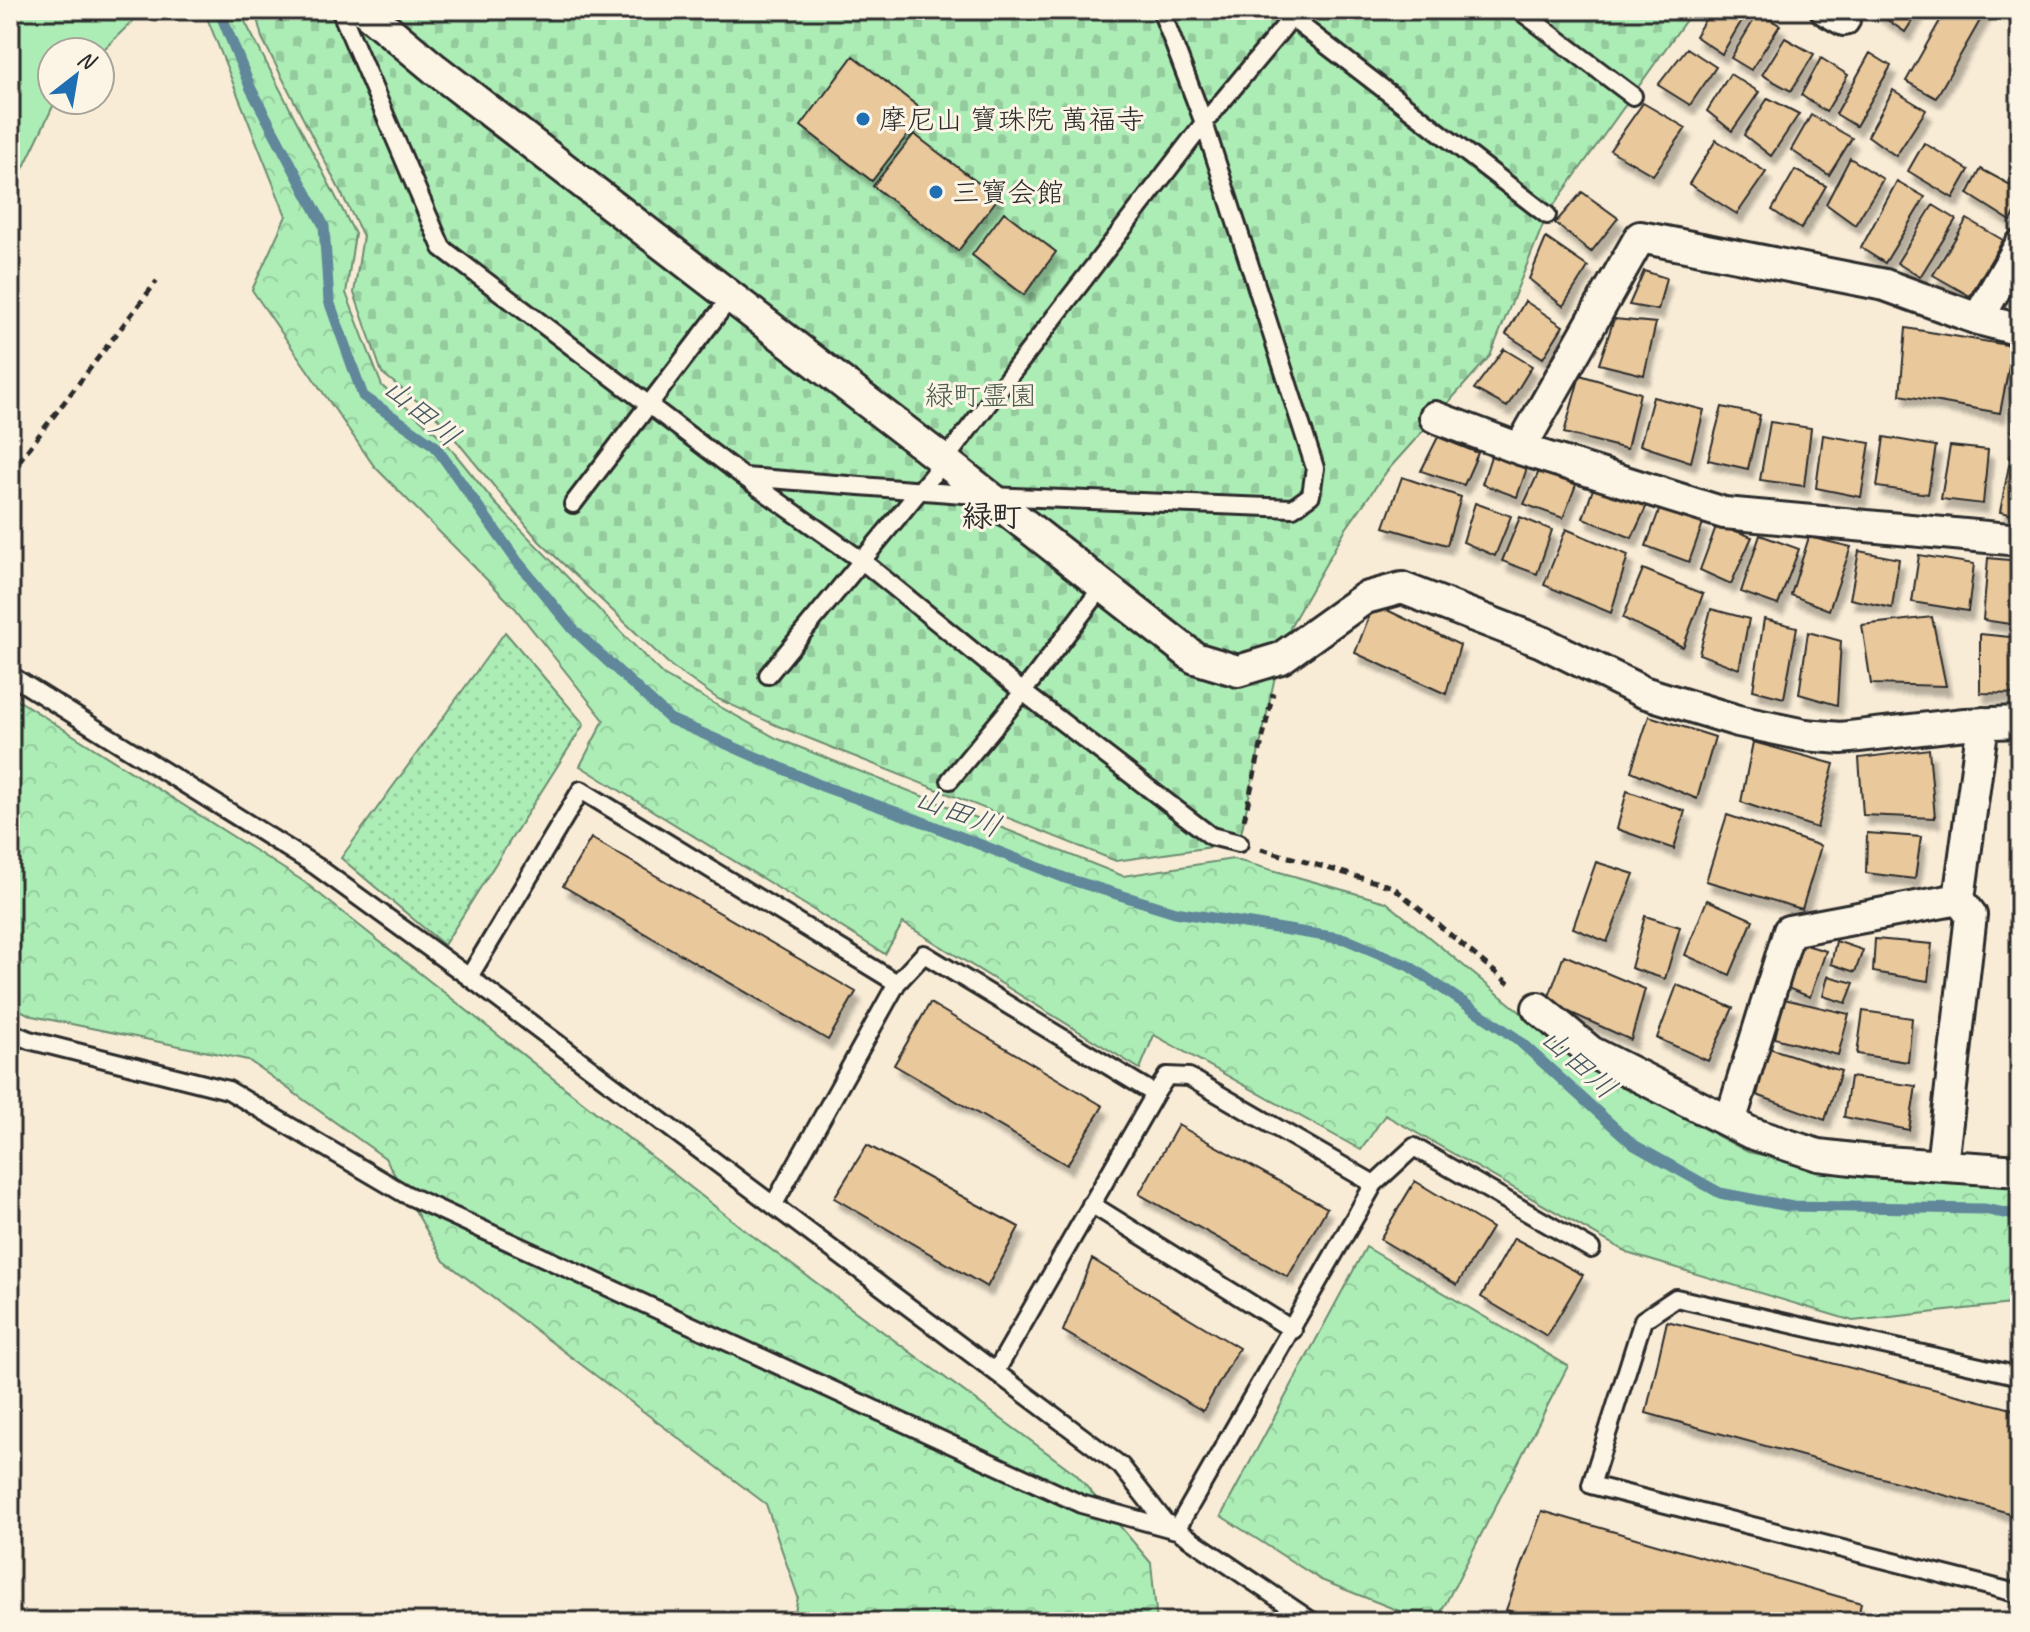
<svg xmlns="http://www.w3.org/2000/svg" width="2030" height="1632" font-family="Caveat,'Klee One',sans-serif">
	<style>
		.grass { fill: url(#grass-dots); stroke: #6c8c70; stroke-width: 2 }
		.forest { fill: url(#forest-crowns); stroke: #6c8c70; stroke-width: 2 }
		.cemetery { fill: url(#cemetery-stones); stroke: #6c8c70; stroke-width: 2 }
		.green { fill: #acedb6; stroke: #6c8c70; stroke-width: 2 }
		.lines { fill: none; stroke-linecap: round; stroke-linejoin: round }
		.stream { stroke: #60879a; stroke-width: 11 }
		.building { fill: #e9c89b; stroke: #2b2b2b; stroke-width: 2; filter: url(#shadow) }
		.service-casing { stroke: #2b2b2b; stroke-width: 22 }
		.minor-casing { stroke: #2b2b2b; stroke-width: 36 }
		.path { stroke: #2b2b2b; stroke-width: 5; stroke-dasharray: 8 6; stroke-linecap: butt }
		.service { stroke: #fcf5e5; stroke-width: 16 }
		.minor { stroke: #fcf5e5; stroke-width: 30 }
		.poi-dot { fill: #1f6fb2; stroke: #fcf5e5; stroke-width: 3 }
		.labels { text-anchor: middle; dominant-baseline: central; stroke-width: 6; stroke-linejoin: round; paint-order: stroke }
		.poi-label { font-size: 28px; fill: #2b2b2b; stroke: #fcf5e5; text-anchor: start }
		.park-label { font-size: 28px; fill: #4b5c4e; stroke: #fcf5e5 }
		.water-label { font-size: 30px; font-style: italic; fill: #465962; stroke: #fcf5e5 }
		.neighbourhood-label { font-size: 30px; font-weight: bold; fill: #2b2b2b; stroke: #fcf5e5 }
	</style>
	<defs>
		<pattern id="grass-dots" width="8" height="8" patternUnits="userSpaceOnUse" patternTransform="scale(2)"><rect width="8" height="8" fill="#acedb6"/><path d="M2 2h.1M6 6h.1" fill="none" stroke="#94cb9d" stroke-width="1.8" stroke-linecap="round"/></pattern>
		<pattern id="forest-crowns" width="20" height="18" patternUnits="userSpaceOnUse" patternTransform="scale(2)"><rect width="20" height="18" fill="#acedb6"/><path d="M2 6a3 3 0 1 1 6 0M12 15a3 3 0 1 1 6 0" fill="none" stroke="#94cb9d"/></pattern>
		<pattern id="cemetery-stones" width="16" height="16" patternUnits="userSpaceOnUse" patternTransform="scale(2)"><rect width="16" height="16" fill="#acedb6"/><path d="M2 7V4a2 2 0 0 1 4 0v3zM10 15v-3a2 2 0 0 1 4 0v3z" fill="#94cb9d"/></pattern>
		<filter id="shadow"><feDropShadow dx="5" dy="9" stdDeviation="2" flood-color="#0004"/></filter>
	</defs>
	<rect width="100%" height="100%" fill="#f8ecd6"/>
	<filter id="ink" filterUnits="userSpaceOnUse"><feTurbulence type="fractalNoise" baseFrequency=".0125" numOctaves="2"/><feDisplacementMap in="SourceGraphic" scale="16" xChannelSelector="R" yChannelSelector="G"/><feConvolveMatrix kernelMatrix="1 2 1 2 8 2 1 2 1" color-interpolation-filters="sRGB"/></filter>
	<g filter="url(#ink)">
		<path class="grass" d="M505,632l79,92 -140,221 -103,-87z"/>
		<path class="forest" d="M204,10h35l116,224 -9,59 36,93 61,53 52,64 168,172 113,63 347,138 110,-17 153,43 200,164 162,86 97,21 175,14v116l-167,18 -223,-67 -245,-139 -24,35 -207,-115 -14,34 -237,-146 -18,31 -305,-188 24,-46 -89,-112 -141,-142 -122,-176 34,-74z
			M10,695l293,186 443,350 330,243 75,89 6,59h-364l5,-25 -32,-93 -322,-243 -59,-103 -137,-98 -216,-44 -22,-11z
			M1366,1247l202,119 -132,256h-9l-106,-42 -100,-64z"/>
		<path class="cemetery" d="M255,10h1438l-146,205 -57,141 -103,115 -42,59 -54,95 -17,56 -35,162 -123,18 -338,-135 -60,-27 -47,-33 -132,-125 -102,-124 -55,-44 -28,-80 9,-57 -101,-198z"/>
		<path class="green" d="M10,10h134l-44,43 -48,-1v48h4l-46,96z"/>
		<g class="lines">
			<path class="stream" d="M219,10l32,79 73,137 5,75 34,95 72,50 82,115 56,68 97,90 152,67 96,34 147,58 110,34 170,27 64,27 107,72 118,107 86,48 68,13 196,3 36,7"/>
		</g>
		<path class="building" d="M1711,10h37l-26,44 -27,-18z
			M1873,10h46l-14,22z
			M1946,10h40l-50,88 -30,-17z
			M1758,13l22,12 -29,45 -20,-12z
			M1785,38l29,16 -23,37 -29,-16z
			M1687,48l29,19 -26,38 -32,-20z
			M1870,53l21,13 -35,60 -20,-12z
			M853,56l72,56 -53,69 -71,-55z
			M1821,58l27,17 -22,37 -25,-17z
			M1730,74l29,18 -27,39 -25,-20z
			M1893,90l33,20 -30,46 -28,-20z
			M1768,98l31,16 -28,42 -27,-21z
			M1643,103l43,25 -33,47 -43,-25z
			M1811,115l41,23 -23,37 -38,-25z
			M914,134l84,64 -40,53 -85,-65z
			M1716,140l50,32 -29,42 -48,-30z
			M1924,143l45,27 -16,28 -45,-27z
			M1850,158l33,21 -28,46 -29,-21z
			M1981,169l39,21v13l-9,18 -43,-27z
			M1795,170l31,16 -25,43 -29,-19z
			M1897,181l28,16 -40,66 -24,-15z
			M1582,192l36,26 -27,34 -36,-29z
			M1933,205l23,14 -36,58 -23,-14z
			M1004,212l52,40 -32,43 -52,-40z
			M1967,219l36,21 -33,56 -37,-21z
			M1546,238l42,29 -25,39 -34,-27z
			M1644,271l22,7 -8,32 -29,-5z
			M1525,301l38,25 -20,32 -37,-24z
			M1614,319l42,4 -12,52 -45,-11z
			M1906,328l107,18 -13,67 -100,-18z
			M1504,349l28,17 -25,41 -33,-18z
			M1580,375l60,18 -13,56 -63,-16z
			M2017,382h3v51l-9,-1z
			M1653,397l51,13 -13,52 -51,-17z
			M1722,407l38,8 -12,54 -40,-9z
			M1770,422l41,6 -7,58 -44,-6z
			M1823,435l47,8 -9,54 -45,-9z
			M1438,437l40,16 -14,32 -43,-14z
			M1884,437l52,9 -8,48 -51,-7z
			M1950,446l38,4 -5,54 -42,-5z
			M1492,453l36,12 -11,32 -35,-13z
			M2011,455l9,1v60l-20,-4z
			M1540,469l37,13 -14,36 -39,-14z
			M1402,477l59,20 -14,48 -63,-18z
			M1594,486l53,19 -15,33 -49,-20z
			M1475,503l36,13 -16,40 -32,-14z
			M1660,508l43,15 -14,39 -43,-16z
			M1520,517l32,13 -15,44 -35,-13z
			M1717,524l35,13 -21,47 -31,-14z
			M1566,529l62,26 -17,58 -67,-28z
			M1760,535l39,14 -21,56 -37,-13z
			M1809,537l42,10 -22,63 -38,-15z
			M1859,551l40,8 -7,49 -42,-9z
			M1919,555l55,9 -6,47 -56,-9z
			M1988,558l32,3 -3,64 -34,-5z
			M1643,569l60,25 -20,53 -60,-29z
			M1711,609l38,10 -10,50 -40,-15z
			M1387,610l73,35 -14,49 -91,-41 15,-39z
			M1932,617l14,69 -75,-2 -9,-59z
			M1764,619l33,8 -13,71 -31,-8z
			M1808,632l33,9 -4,64 -38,-11z
			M1980,634l40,4v56l-40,-1z
			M1649,716l66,21 -18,62 -66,-28z
			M1753,742l81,22 -17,64 -76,-26z
			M1929,749l6,69 -72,-3 -4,-57z
			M1627,791l58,20 -11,38 -57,-20z
			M1727,815l94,31 -19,63 -96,-28z
			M1867,833l54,4 -6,42 -49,-6z
			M591,838l265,154 -28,48 -265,-154z
			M1596,862l38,12 -27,68 -34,-14z
			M1707,900l46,20 -23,55 -45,-20z
			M1645,916l35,11 -15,52 -34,-11z
			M1875,939l57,5 -4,37 -55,-9z
			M1836,941l27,9 -8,22 -24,-8z
			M1799,943l27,8 -16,46 -25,-10z
			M1564,955l81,34 -14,51 -84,-38z
			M1828,976l26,7 -8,20 -23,-7z
			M1677,985l56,23 -25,53 -51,-23z
			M1784,999l65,15 -11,41 -63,-17z
			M930,1003l173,103 -36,59 -173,-100z
			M1863,1011l49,7 -4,44 -51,-8z
			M1769,1048l72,23 -16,49 -68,-25z
			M1850,1077l66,9 -7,44 -65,-13z
			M1178,1125l149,83 -39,69 -149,-83z
			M867,1145l152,82 -32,60 -153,-89z
			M1415,1181l77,47 -35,57 -77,-46z
			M1514,1238l69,37 -36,61 -66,-39z
			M1092,1259l147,89 -36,63 -140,-80z
			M1667,1321l353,90v105l-374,-103z
			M1542,1511l319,92 -4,19h-306l-45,-12z"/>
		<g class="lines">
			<defs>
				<path id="service" d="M340,10l102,238 302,229 117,83 162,132 188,144 28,7
					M1281,10l266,205
					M1519,10l114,86
					M745,477l244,19 304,12 18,-13 4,-27 -111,-345 -43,-113
					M573,504l158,-207
					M10,675l306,191 153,111 652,489 43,55 149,101
					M768,675l176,-214 260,-338 94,-113
					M950,780l73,-88 80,-106
					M469,977l112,-187 316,193
					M10,1032l19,8 199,50 177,104 676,310 95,26 198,-346 -185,-107 -22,-1 -12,18
					M1374,1184l40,-37 177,102
					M774,1204l123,-221 27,-29 231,140 -159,277
					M1091,1204l202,126
					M2020,1376l-344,-78 -33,22 -52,165 429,109"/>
				<path id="minor" d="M364,10l71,59 509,392 251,197 43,13 43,-13 84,-60 37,-10 140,54 101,50 95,29 67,14 36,3 124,-14 55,-2
					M1826,10l18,10
					M2020,246l-42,73 -93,-34 -245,-48 -120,212 204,64 296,27
					M1978,319l42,11
					M1435,417l85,32
					M1538,1008l53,44 160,81 67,22 52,6 150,10
					M1730,1122l59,-191 170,-32
					M1942,1165l29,-250 -12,-16 24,-176"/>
			</defs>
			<use href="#service" class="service-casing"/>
			<use href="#minor" class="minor-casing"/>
			<path class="path" d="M10,473l147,-192
				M1244,820l29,-127
				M1261,849l132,38 120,100"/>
			<use href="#service" class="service"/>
			<use href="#minor" class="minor"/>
		</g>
	</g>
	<g class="poi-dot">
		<circle cx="863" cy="119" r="8"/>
		<circle cx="936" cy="192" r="8"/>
	</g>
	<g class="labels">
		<g class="poi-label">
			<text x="879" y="119">摩尼山 寶珠院 萬福寺</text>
			<text x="952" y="192">三寶会館</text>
		</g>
		<g class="park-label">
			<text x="981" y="395">緑町霊園</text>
		</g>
		<g class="water-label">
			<text transform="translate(422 412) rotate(40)">山田川</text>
			<text transform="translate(958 812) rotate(21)">山田川</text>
			<text transform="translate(1579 1063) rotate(42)">山田川</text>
		</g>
		<g class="neighbourhood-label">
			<text x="992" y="516">緑町</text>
		</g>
	</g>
	<rect width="2030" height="1632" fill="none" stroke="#fcf5e5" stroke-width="40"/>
	<rect x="20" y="20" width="1990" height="1592" fill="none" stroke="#2b2b2b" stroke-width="3" filter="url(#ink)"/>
	<g transform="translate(76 76) rotate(31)"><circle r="38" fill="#fcf5e5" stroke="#a8a49b" stroke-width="2"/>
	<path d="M0-6L14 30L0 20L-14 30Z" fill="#1f6fb2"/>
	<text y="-12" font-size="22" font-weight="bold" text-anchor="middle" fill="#2b2b2b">N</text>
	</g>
</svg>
